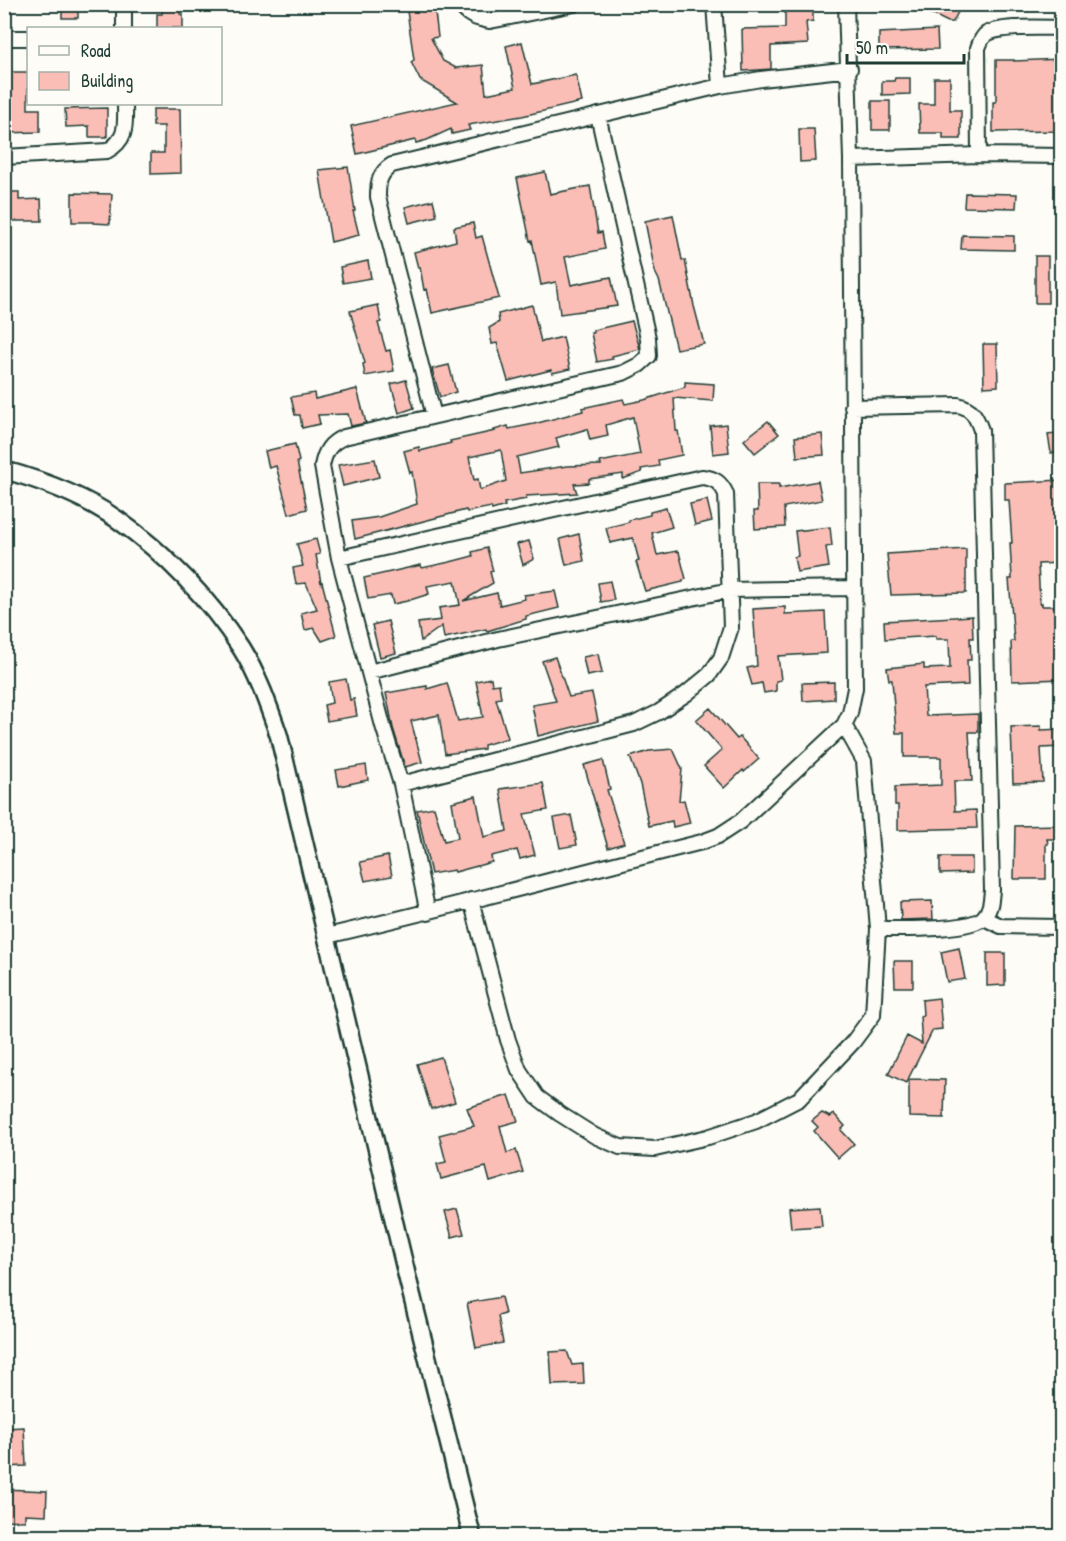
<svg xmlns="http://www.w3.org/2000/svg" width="1066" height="1541" font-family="'Patrick Hand',sans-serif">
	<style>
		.building { fill: #fabeb6; stroke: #1f3d34; stroke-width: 1.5; fill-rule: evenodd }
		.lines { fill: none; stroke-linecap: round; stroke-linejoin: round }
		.minor-casing { stroke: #1f3d34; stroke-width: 18 }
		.tertiary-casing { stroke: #1f3d34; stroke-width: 21 }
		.minor { stroke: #fdfcf7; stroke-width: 14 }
		.tertiary { stroke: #fdfcf7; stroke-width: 16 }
	</style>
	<rect width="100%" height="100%" fill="#fdfcf7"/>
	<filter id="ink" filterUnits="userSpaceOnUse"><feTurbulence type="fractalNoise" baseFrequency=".0167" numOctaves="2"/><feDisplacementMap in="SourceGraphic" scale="12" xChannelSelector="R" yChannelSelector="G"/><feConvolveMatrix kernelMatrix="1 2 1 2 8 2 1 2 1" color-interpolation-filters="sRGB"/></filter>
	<g filter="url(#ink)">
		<path class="building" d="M62,4h16v14h-16z
			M162,4h18v10h3v14h-26v-14h5z
			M406,4h28l4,33 -7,1 12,23 13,7 27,-3 3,29 29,-6 -9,-42 16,-4 10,42 44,-9 6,27 -60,14 -54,9 2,5 -18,4 -1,-5 -24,11 -11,3 -1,-3 -58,14 -6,-28 106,-24 -37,-22 -9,-18 3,-2z
			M813,4v17l-7,1 2,22 -37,2v23l-28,2 -1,-42 43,-1v-23z
			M911,4h51l-9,18h-5z
			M937,30l1,19 -59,1v-17z
			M1061,59l-2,72 -66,1v-30h3v-42h18v1z
			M4,72h24v37h12v23l-36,1z
			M895,78h15v16l-28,1v-14h12z
			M934,78h16v32h11v29h-18v-6h-23l-1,-29h15z
			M872,101h18v29h-18z
			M107,108v29h-18v-11l-23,1 -1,-18z
			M153,109h27l1,64 -30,1v-21h13v-27h-11z
			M799,129h15l2,32 -16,1z
			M348,167l7,44h-2l6,24 -28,7 -12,-72z
			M545,172l5,22 40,-8 8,47 4,-1 3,17 -40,8 6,28 40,-8 6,29 -57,8 -4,-32 -15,3 -9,-45 -2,1 -13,-63z
			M4,192h15v8l22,-1 1,22h-38z
			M72,193l40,1 -2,30 -17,-1v-1h-21z
			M965,193l52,1 -1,14 -52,-1z
			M433,200l4,16 -28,7 -4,-16z
			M673,215l9,45h3l9,46 10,38 -28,5 -17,-69 -4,-8 -10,-51z
			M473,223l3,15 6,-2 17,62 -67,15 -5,-24 -3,1 -4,-23 -2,1 -4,-16 42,-11 -2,-14z
			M962,235l52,1v14l-53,-1z
			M1035,256h13v47h-13z
			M368,261l3,17 -28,5 -3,-16z
			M378,305l3,17 -3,1 8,28 4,-1 4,21 -29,5 -2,-12 2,-1 -15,-52z
			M532,305l9,37 22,-5 7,32 -18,4 -1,-3 -43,11 -11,-38 -5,1 -3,-16 10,-6 -1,-8z
			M632,321l8,28 -28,7 1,3 -16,3 -6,-29h2v-3z
			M983,344h14l1,42 -14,1z
			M449,365l7,27 -16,5 -8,-28z
			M406,380l8,28 -15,5 -8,-29z
			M685,382l29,2 -1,17 -39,-3 2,33h2l4,24 -24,5 1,6 -18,3 1,3 -19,7v-5l-34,5v4l-15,1 3,9 -51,3v3l-22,4 1,3 -13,4 -1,-3 -24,5 -1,-2 -111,29 -3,-18 27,-4 38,-13 -5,-32 -2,1 -6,-22 15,-4 1,4 31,-8 -1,-2 45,-10 -1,-1 14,-4 1,3 25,-5 49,-13 -1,-3 41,-9 2,5 19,-4 41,-13zM633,417l7,37 -40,8 1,3 -34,1 -47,7 -3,-16 42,-10 -3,-9 31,-9 3,11 18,-4 -2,-11zM501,450l5,31 -26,9 -2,-11 -4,1 -5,-23z
			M357,389l9,34 -15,3 -3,-12 -30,1 2,9 -18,4 -2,-13h-5l-4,-18 23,-4 1,6z
			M768,421l11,13 -24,19 -11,-13z
			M726,424l3,28 -16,2 -3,-28z
			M1062,433v19l-11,1 -3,-18z
			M822,434l2,21 -27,2 -2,-20z
			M295,444l4,17 -2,1 10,47 -18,5 -13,-48 -7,2 -4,-17z
			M375,459l4,18 -36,9 -5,-21z
			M1062,480v83l-24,1 2,40 2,-1v3h20v73l-50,2 -1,-40h3l-5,-62h3l-2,-36h2l-3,-43h-4v-17z
			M818,481l4,19 -38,7 1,20 -30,2 -1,-18h4l-1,-27h22v4z
			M707,500l5,21 -17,4 -5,-21z
			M666,508l6,19 -20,6 5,22 20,-4 2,1 7,27 -3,1v2l-38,9 -9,-29 3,-1 -6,-23 -23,5 -4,-15 23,-6v-2l21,-5v-3z
			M830,527l2,19 -6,1 3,20 -32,5 -3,-15 4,-1 -3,-25z
			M579,534l5,27 -18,4 -6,-26z
			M316,539l4,15 -4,1 5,28 1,-1 14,54 -14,5 -8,-13 -9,2 -4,-17 16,-4 -11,-26 -10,1 -3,-16 10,-2 -6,-22z
			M529,541l5,18 -11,6 -6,-21z
			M487,548l6,23 -3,1 3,11 -30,18 34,-8 3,12 25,-6 -1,-4 31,-4 4,17 -33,8v3l-39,12 -1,-2 -42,9 -2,-12 -21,15 -3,-18 23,-3 -2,-12 21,-3 -5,-24 -28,5 2,8 -22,7 -14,3 -2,-9 -23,4 -4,-21 57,-13 1,3 28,-6 23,-6 -1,-4z
			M966,549v44l-75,2 -4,-41z
			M610,581l4,19 -13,2 -3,-19z
			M785,607v7l40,-2 2,41 -49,3 3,24 -5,1v10l-12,2 -2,-10 -10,2 -5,-17 10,-2 -4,-57z
			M972,616l1,22h-3l1,22h-4l1,25 -44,2 2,29 52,-2v18h-9l3,49h-18l1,30 21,-1 1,18 -79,2v-25h-3v-18l46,-2v-28h-37v-24h-8l-4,-53h-3l-2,-12 37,-4v5l26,-1 -1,-29h-13v-3l-51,3 -1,-18z
			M388,621l8,32 -16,4 -8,-32z
			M598,654l4,19 -15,3 -4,-19z
			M555,657l14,40 23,-4 6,28 -60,15 -6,-31 24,-4 -14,-40z
			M491,678l1,7 7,-1 2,14 -5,1 12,39 -24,7v4l-39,5 -6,-39 -28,6 11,41 -17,5 -12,-39 -7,-35 41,-7v3l20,-6 11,38 25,-4 -7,-36z
			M346,679l4,21 4,-1 3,17 -30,5 -3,-16 8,-2 -3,-21z
			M834,682v17l-31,2 -1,-18z
			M710,708l27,31 3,-2 19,22 -15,13 -1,-2 -19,18 -20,-22 18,-16 -26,-30z
			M1041,726v4l21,-1v18l-21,1 2,34 -30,1 -2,-56z
			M673,749l9,20 -3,32 5,-1 6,23 -17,4 -1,-6 -23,5 -9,-42 -10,-27 19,-6z
			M603,760l7,29 -3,1 17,53 -16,5 -24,-83z
			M366,765l2,15 -29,6 -3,-16z
			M543,783l5,27 -24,4 11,41 -15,4 -3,-9 -26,6 1,6 -37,10 -1,-2 -23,4 -14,-64 17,-3 10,34 14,-3 -6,-36 24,-6 8,41 23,-6 -7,-42z
			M571,815l6,30 -17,3 -6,-30z
			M1062,825v14h-15l1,5h-2v35h-32l1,-53z
			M388,856l4,20 -27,5 -5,-19z
			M940,857h32v16l-32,1z
			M932,901l1,18 -32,1 -1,-18z
			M959,948l6,31 -18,3 -6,-30z
			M987,953h18v32l-18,1z
			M894,961h19v26h-18z
			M939,998l3,31 -9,1 -27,53 -18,-9 19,-38 15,8 -2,-28 3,-1 -1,-15z
			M441,1057l14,45 -24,7 -14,-45z
			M909,1079l36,1 -1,38 -35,-1z
			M509,1095l9,26 -18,5 7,27 9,-3 7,22 -33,10 -4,-15 -45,12 -4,-15 9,-2 -7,-27 35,-9 -7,-18z
			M822,1113l8,4 4,-3 11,12 -4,4 13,14 -16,14 -24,-27 4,-4 -6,-6z
			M820,1206l2,20 -31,2 -2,-20z
			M457,1209l7,25 -12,3 -7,-25z
			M501,1297l4,17 -7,2 5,27 -27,5 -9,-45z
			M567,1351l5,14 11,-1 1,20 -32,1 -2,-33z
			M24,1427l2,39 -22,1v-39z
			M4,1489l43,2 -1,24 -21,-1v7l-21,-1z"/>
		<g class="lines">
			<defs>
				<path id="minor" d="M124,4v24
					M460,4c7,12 17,15 30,17l84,-17
					M714,4l6,82
					M4,38h24
					M979,155l-1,-107c2,-5 3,-9 7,-13 13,-10 59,-7 77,-7
					M4,157l103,-6c21,-12 18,-26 18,-47
					M851,159l128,-4 83,1
					M852,407l106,-2c14,3 18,11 23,25l11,460c-1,10 -1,19 -8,27 -13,14 -84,12 -106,12
					M434,416l-56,-219c0,-14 1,-24 14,-32l328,-79 41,-7 89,-10
					M339,558l363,-81c13,1 19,6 24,17l5,133 -10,31 -12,17 -23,19 -27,18 -25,12 -233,60
					M369,672l129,-33 232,-49 124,-2
					M471,900l37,140 11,30 18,27 23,17 35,22 25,11 35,2 53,-12 48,-16 43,-22 54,-57 20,-27 5,-86 -14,-168 -20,-36
					M428,913l-27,-129 -18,-58 -44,-168 -17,-92c3,-15 8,-23 22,-29l279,-64 16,-8 10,-9 -1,-18 -50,-223
					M984,918l17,8 61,1
					M327,936c125,-29 250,-63 375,-94l16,-6 23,-15 103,-96 6,-12 5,-25 -4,-529 -5,-155"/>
				<path id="tertiary" d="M4,470c40,11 80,26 114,50 47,33 91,79 123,128 17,27 28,59 38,88l128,540 65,260"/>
			</defs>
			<use href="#minor" class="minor-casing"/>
			<use href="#tertiary" class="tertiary-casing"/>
			<use href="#minor" class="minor"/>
			<use href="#tertiary" class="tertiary"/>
		</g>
	</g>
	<rect width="1066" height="1541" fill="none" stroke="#fdfcf7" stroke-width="24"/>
	<rect x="12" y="12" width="1042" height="1517" fill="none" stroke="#1f3d34" stroke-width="2" filter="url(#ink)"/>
	<rect x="27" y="27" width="195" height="78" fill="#fdfcf7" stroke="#a4b0a9" stroke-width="1.5"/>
	<rect x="39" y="46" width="30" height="9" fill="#fdfcf7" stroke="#a4b0a9" stroke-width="1.5"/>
	<text x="81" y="57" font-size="18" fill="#1f3d34">Road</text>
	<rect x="39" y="72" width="30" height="18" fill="#fabeb6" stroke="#a4b0a9" stroke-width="1.5"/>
	<text x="81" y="87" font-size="18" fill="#1f3d34">Building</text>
	<path d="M847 54v9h117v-9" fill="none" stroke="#1f3d34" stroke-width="3"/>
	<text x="856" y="54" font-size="18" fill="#1f3d34" stroke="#fdfcf7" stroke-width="4.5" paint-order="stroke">50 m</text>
</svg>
